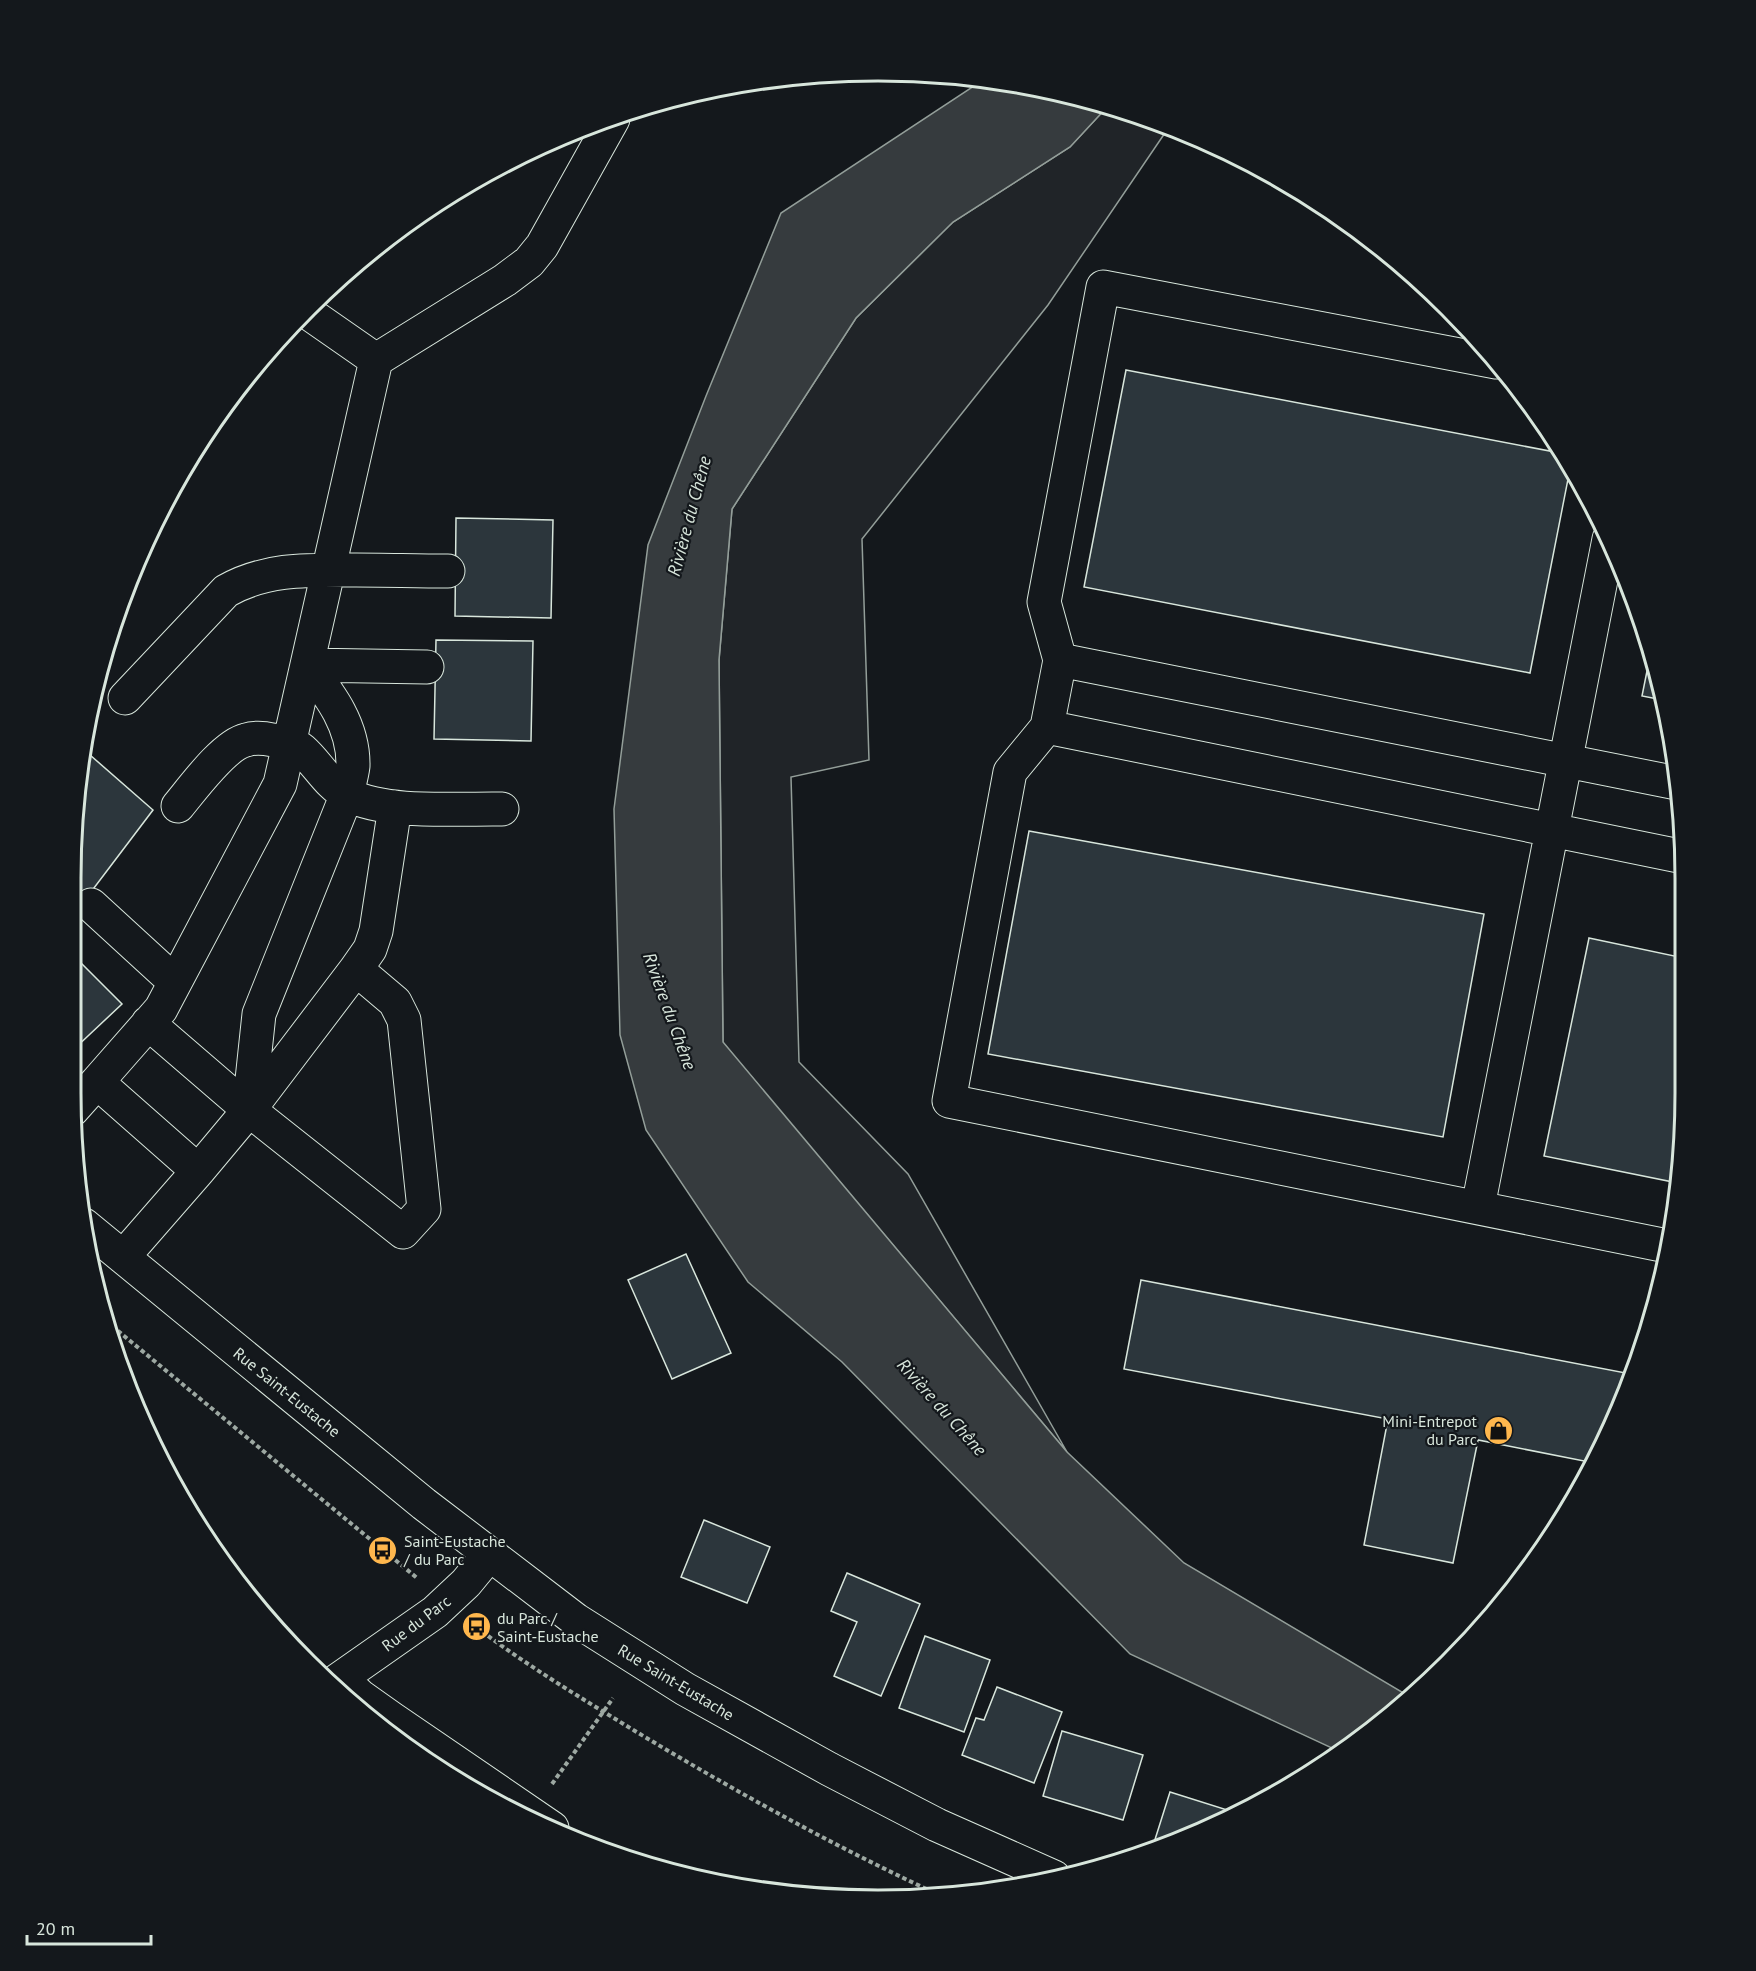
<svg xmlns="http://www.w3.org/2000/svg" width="1756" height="1971" font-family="'PT Sans',sans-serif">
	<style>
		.green { fill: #202428; stroke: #939e99; stroke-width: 1.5 }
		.water { fill: #363b3e; stroke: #939e99; stroke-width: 1.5 }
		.building { fill: #2c363c; stroke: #d8e6dc; stroke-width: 1.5 }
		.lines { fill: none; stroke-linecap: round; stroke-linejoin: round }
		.minor-casing { stroke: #d8e6dc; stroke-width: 35 }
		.path { stroke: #9da8a2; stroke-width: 4; stroke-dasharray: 4.5 3; stroke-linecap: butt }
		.minor { stroke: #14181c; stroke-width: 33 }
		.labels { text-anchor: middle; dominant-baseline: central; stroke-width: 4.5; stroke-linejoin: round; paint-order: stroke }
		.street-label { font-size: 16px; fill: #d8e6dc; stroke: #14181c }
		.poi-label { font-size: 16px; fill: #d8e6dc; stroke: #14181c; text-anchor: start }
		.water-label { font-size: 18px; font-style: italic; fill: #d8e6dc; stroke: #14181c }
		.rim { fill: none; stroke: #d8e6dc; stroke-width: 3 }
	</style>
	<rect width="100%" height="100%" fill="#14181c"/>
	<path class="green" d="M1108,106l30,7 31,14 -121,178 -186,234 7,221 -78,17 8,285 109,112 159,278 -344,-409 -4,-383 13,-151 124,-191 97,-96 117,-75z"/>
	<path class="water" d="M986,78l122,28 -38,41 -117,75 -97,96 -124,191 -13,151 4,382 344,410 117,111 228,135 -76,52 -206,-96 -288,-292 -94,-80 -102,-152 -26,-95 -6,-226 34,-264 58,-149 75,-183z"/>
	<path class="building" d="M1126,370l434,83 10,16 -40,204 -446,-86z
		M456,518l97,2 -2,98 -96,-2z
		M436,640l97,1 -2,100 -97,-2z
		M1651,651l7,18 5,31 -21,-4z
		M82,748l71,62 -81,107v-91z
		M1029,831l455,83 -41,223 -455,-83z
		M1589,938l95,20v188l-6,37 -134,-27z
		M71,953l51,51 -50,47 -1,-1z
		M686,1254l45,99 -59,26 -44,-99z
		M1141,1280l490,94 -29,76 -8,13 -116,-23 -25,123 -89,-18 24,-126 -264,-50z
		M704,1520l66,27 -23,56 -66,-26z
		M847,1573l73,31 -39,92 -47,-20 23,-54 -26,-11z
		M925,1636l65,24 -26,72 -65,-24z
		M997,1687l65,25 -28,71 -72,-28 14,-37 8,2z
		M1062,1731l81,24 -20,65 -80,-24z
		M1170,1792l70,22 -88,35z"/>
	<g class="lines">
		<defs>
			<path id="minor" d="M376,360l129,-80 24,-18 13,-16 71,-127
				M1060,660l-16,-58 59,-315 393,75
				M307,665l120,2
				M125,698l101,-107c40,-23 84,-21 130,-21 30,0 61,1 92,1
				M1047,727l-37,45 -61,329 718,145
				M1677,783l-617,-123 -13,67 637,130
				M178,806c15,-18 46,-61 68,-66 9,-3 18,-2 27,0 11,2 21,3 29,10 16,14 26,35 46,45 42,20 108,13 154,14
				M91,905l84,77
				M356,969l14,-20 6,-18 19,-124
				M148,1023l101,87 154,122 21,-23 -20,-189 -9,-18 -39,-33 -107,141 -51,61
				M97,1082l64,-73 119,-225 96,-424 -69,-48
				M249,1108l10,-94 88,-220c2,-9 5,-19 6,-28 1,-40 -23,-71 -46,-101
				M72,1110l25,-28 101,89 -75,86
				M1478,1207l131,-668
				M84,1225l340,279 152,116 109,69 144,80 108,56 117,52
				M341,1678l19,18 31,22 161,110
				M335,1682l100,-70 31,-29 23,-28"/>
		</defs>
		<use href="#minor" class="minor-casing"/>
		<path class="path" d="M112,1326l305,252
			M476,1627c50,38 105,71 159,104 98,59 197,114 300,162
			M552,1784l61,-86"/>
		<use href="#minor" class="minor"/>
	</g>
	<defs>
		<symbol id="shop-disc" viewBox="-11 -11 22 22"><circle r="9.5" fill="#ffb74d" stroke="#14181c"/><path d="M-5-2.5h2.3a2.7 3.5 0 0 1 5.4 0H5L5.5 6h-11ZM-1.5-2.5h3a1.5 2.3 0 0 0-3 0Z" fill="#111"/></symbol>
		<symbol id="bus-disc" viewBox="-11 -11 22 22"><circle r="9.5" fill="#ffb74d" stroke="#14181c"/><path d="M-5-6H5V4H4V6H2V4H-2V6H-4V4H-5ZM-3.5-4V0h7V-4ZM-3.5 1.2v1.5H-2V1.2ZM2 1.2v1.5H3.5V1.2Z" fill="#111"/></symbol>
	</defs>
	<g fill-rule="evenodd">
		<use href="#shop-disc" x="1482" y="1414" width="33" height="33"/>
		<use href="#bus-disc" x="366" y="1534" width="33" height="33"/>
		<use href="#bus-disc" x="460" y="1610" width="33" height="33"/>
	</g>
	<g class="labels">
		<g class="street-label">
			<text transform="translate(287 1392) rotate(39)">Rue Saint-Eustache</text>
			<text transform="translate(416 1623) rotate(-37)">Rue du Parc</text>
			<text transform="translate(676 1682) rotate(31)">Rue Saint-Eustache</text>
		</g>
		<g class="poi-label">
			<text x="1477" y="1421" text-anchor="end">Mini-Entrepot<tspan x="1477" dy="18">du Parc</tspan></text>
			<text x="404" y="1541">Saint-Eustache<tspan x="404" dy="18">/ du Parc</tspan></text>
			<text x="497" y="1618">du Parc /<tspan x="497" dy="18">Saint-Eustache</tspan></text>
		</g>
		<g class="water-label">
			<text transform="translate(689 516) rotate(-75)">Rivière du Chêne</text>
			<text transform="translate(670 1011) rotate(70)">Rivière du Chêne</text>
			<text transform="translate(942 1407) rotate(48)">Rivière du Chêne</text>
		</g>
	</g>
	<path d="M0 0H1756V1971H0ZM878 81H878A797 797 0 0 1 1675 878V1093A797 797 0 0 1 878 1890H878A797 797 0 0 1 81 1093V878A797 797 0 0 1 878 81Z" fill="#14181c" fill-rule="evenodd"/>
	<path class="rim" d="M878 81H878A797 797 0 0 1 1675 878V1093A797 797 0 0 1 878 1890H878A797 797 0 0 1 81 1093V878A797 797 0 0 1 878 81Z"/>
	<path d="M27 1935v9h124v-9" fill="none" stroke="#d8e6dc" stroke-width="3"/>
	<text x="36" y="1935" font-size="18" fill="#d8e6dc" stroke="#14181c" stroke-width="4.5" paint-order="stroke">20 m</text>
</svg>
